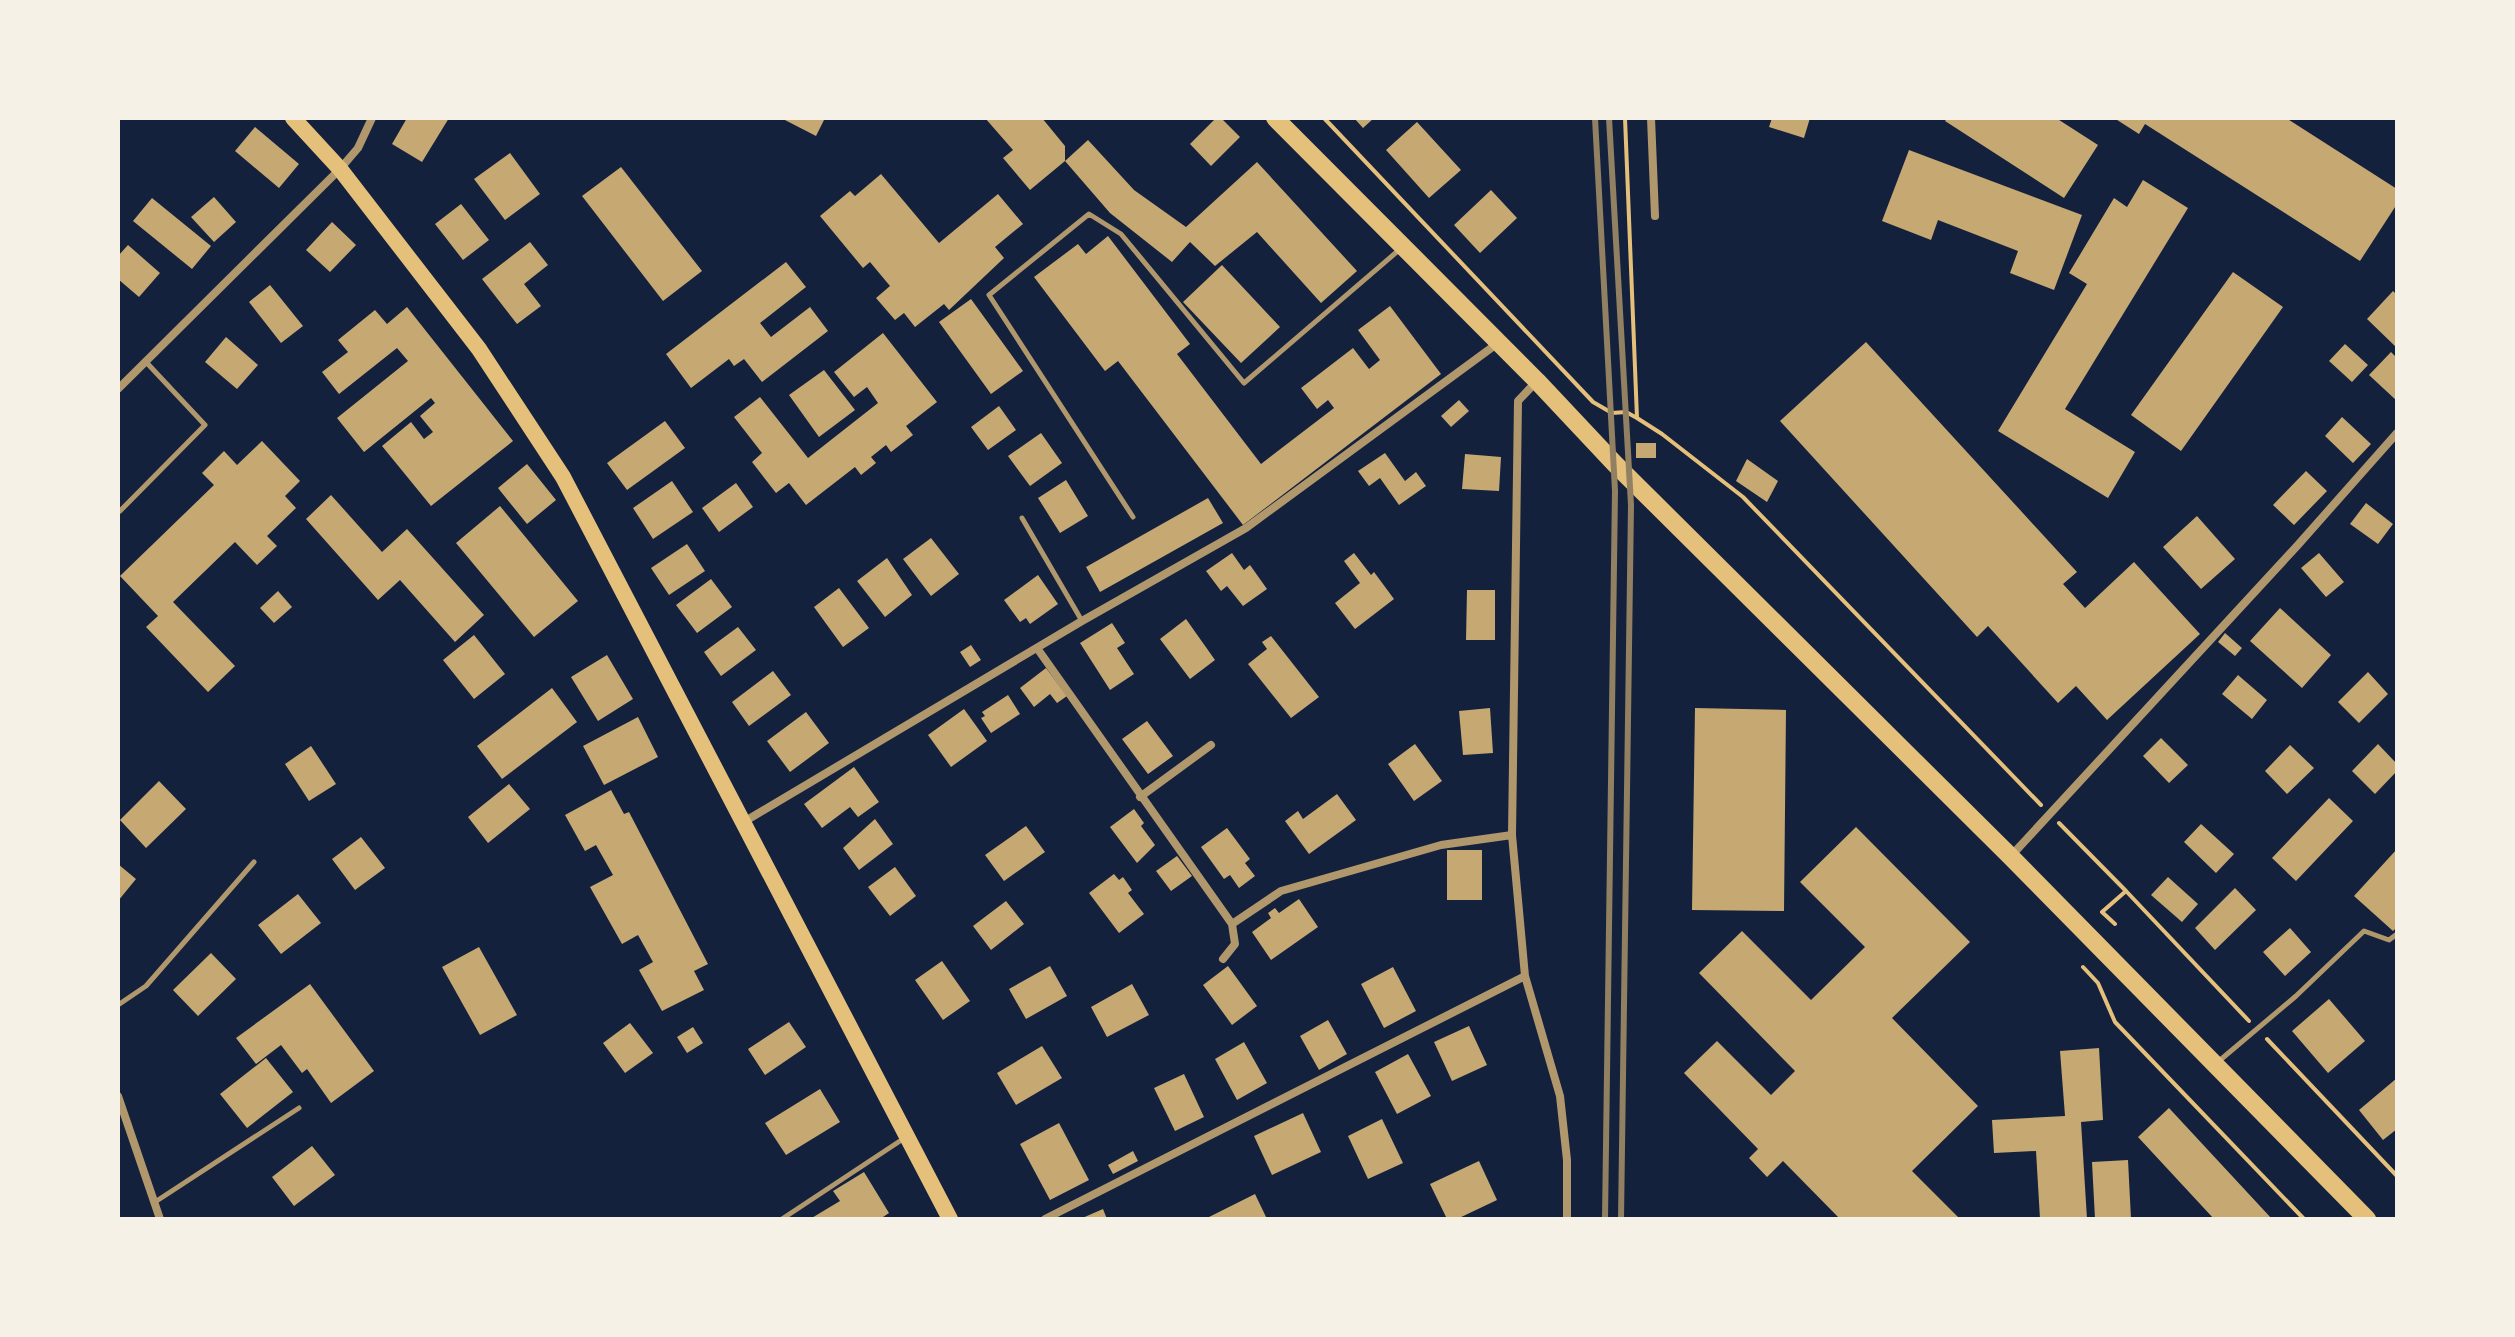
<svg xmlns="http://www.w3.org/2000/svg" width="2515" height="1337" font-family="'Fira Sans Condensed',sans-serif">
	<style>
		.building { fill: #c6a872 }
		.lines { fill: none; stroke-linecap: round; stroke-linejoin: round }
		.path { stroke: #e5c07b; stroke-width: 4 }
		.service { stroke: #b1986c; stroke-width: 5 }
		.minor { stroke: #b1986c; stroke-width: 8 }
		.secondary { stroke: #e5c07b; stroke-width: 16 }
		.primary { stroke: #e5c07b; stroke-width: 18 }
		.rail { stroke: #918062; stroke-width: 6 }
	</style>
	<rect width="100%" height="100%" fill="#14213d"/>
	<path class="building" d="M407,118h42l-27,44 -30,-18z
		M781,118h44l-9,18z
		M985,118h57l23,28v15l23,-21 46,50 52,37 71,-65 100,109 -36,32 -64,-71 -42,34 -25,-24 -18,20 -62,-49 -45,-52 -35,29 -27,-32 10,-8z
		M1216,118h5l19,19 -29,29 -21,-22z
		M1354,118h20l-11,10z
		M1772,118h38l-6,20 -35,-11z
		M1947,118h109l42,27 -34,53 -119,-77z
		M2114,118h172l111,71v15l-37,57 -215,-137 -6,10z
		M1417,122l44,48 -32,28 -43,-48z
		M255,127l44,37 -20,24 -44,-37z
		M1909,150l173,65 -28,75 -44,-17 8,-22 -80,-31 -7,20 -49,-19z
		M510,153l30,41 -35,26 -31,-41z
		M621,167l81,104 -39,30 -81,-105z
		M881,174l58,69 59,-49 25,30 -28,23 9,11 -55,52 -5,-6 -29,23 -11,-14 -9,7 -19,-22 14,-12 -20,-24 -7,6 -43,-52 30,-25 5,5z
		M2143,180l45,28 -123,201 70,43 -27,46 -110,-67 89,-147 -18,-11 45,-75 13,9z
		M1491,190l26,28 -37,35 -26,-28z
		M214,197l22,25 -22,20 -23,-25z
		M152,198l59,48 -19,23 -59,-48z
		M461,204l28,36 -26,20 -28,-36z
		M332,222l24,23 -26,27 -24,-22z
		M1108,236l82,108 -13,10 84,110 73,-56 -6,-8 -11,9 -16,-21 52,-40 16,21 11,-9 -22,-30 32,-24 51,68 -198,151 -125,-164 -13,10 -71,-94 44,-33 8,10z
		M530,242l18,23 -24,19 17,22 -24,18 -35,-45z
		M128,245l32,28 -21,24 -21,-18v-23z
		M786,262l20,25 -46,36 11,14 39,-30 18,24 -66,51 -18,-23 -10,7 -5,-7 -38,29 -25,-34z
		M1222,265l58,62 -39,36 -58,-61z
		M2233,272l50,35 -102,144 -50,-36z
		M270,285l33,41 -22,17 -32,-41z
		M2393,291l4,4v53l-30,-29z
		M971,299l52,72 -32,23 -52,-72z
		M407,307l106,134 -82,65 -49,-60 29,-24 13,17 9,-7 -13,-16 15,-13 -4,-5 -67,54 -27,-34 71,-57 -11,-13 -58,46 -17,-22 26,-20 -10,-12 37,-30 12,14z
		M883,333l54,69 -31,24 7,9 -22,17 -5,-7 -15,12 5,6 -15,12 -6,-8 -49,38 -17,-22 -13,10 -24,-31 10,-9 -28,-36 26,-20 48,61 70,-55 -11,-16 -13,10 -20,-25z
		M226,337l32,28 -21,24 -32,-27z
		M1866,342l211,230 -14,12 22,24 49,-46 66,72 -93,86 -31,-34 -18,17 -70,-77 -11,11 -197,-216z
		M2345,344l23,21 -16,17 -23,-21z
		M2391,352l6,6v43l-28,-26z
		M824,370l31,40 -36,27 -30,-42z
		M1459,400l10,11 -18,16 -10,-11z
		M999,406l17,24 -28,20 -17,-23z
		M2342,417l29,27 -18,19 -28,-27z
		M665,421l20,27 -58,42 -20,-27z
		M1041,433l21,30 -32,23 -22,-30z
		M262,441l38,40 -15,15 11,12 -29,28 10,10 -20,19 -22,-23 -62,60 62,64 -27,26 -62,-65 12,-11 -38,-40 94,-91 -12,-12 22,-22 13,14z
		M1636,443h20v15h-20z
		M1385,453l20,28 11,-9 10,14 -27,19 -19,-27 -11,8 -11,-15z
		M1465,454l36,3 -2,34 -37,-2z
		M1747,459l31,22 -11,21 -31,-21z
		M527,464l29,36 -29,24 -29,-36z
		M2306,471l21,20 -33,34 -21,-20z
		M1066,480l22,36 -28,17 -22,-35z
		M672,481l21,31 -40,27 -20,-31z
		M736,483l17,24 -34,25 -17,-24z
		M331,495l51,57 25,-23 77,86 -29,27 -55,-62 -22,20 -72,-81z
		M1208,498l15,25 -123,69 -14,-25z
		M2366,503l27,21 -15,20 -28,-20z
		M500,506l78,95 -44,36 -78,-94z
		M2197,516l38,43 -34,30 -38,-42z
		M931,538l28,36 -28,22 -28,-37z
		M687,544l18,27 -36,24 -18,-27z
		M1232,553l12,17 6,-5 17,24 -24,17 -16,-20 -6,5 -15,-20z
		M1354,553l17,22 3,-3 20,27 -39,30 -20,-26 25,-20 -16,-22z
		M2319,553l25,29 -18,15 -25,-29z
		M887,558l25,37 -27,22 -28,-36z
		M1038,575l20,29 -28,20 -4,-6 -6,4 -16,-22z
		M711,579l21,28 -35,26 -21,-28z
		M839,588l30,40 -26,19 -29,-40z
		M1467,590h28v50h-29z
		M278,591l14,16 -18,16 -14,-15z
		M2280,608l51,47 -29,33 -52,-47z
		M1186,619l29,41 -25,19 -30,-40z
		M1112,623l13,20 -8,5 17,26 -24,16 -30,-47z
		M738,627l18,23 -35,26 -17,-24z
		M2225,633l17,15 -7,8 -17,-14z
		M474,635l31,39 -31,25 -31,-39z
		M1271,636l48,61 -28,21 -43,-54 19,-15 -5,-7z
		M971,645l10,15 -11,7 -10,-15z
		M607,655l26,44 -35,22 -27,-44z
		M1046,668l21,28 -10,7 -7,-9 -16,13 -14,-19z
		M773,671l18,24 -42,31 -17,-24z
		M2368,672l20,22 -29,29 -21,-21z
		M2238,675l29,25 -15,19 -30,-25z
		M552,688l25,34 -75,57 -25,-33z
		M1008,695l12,19 -29,19 -10,-15 4,-2 -3,-4z
		M1490,708l3,45 -30,2 -4,-44z
		M1695,708l91,2 -2,201 -92,-1z
		M964,709l23,32 -36,26 -23,-32z
		M806,712l23,31 -39,29 -23,-31z
		M638,717l20,40 -54,28 -21,-39z
		M1147,721l26,35 -25,18 -26,-35z
		M2161,738l27,27 -19,18 -26,-27z
		M1415,744l27,37 -28,20 -26,-37z
		M2378,744l19,20v7l-22,23 -23,-23z
		M2290,745l24,23 -27,26 -22,-23z
		M311,746l25,38 -27,17 -24,-37z
		M854,767l25,35 -21,15 -8,-10 -28,21 -18,-24z
		M159,781l27,28 -40,39 -26,-28z
		M509,784l21,25 -42,34 -20,-26z
		M611,790l13,24 5,-2 79,152 -14,7 10,19 -42,21 -23,-41 14,-8 -15,-27 -16,9 -32,-57 23,-12 -17,-30 -11,6 -20,-36z
		M1337,794l19,26 -47,34 -24,-33 13,-10 5,8z
		M2329,798l24,23 -57,60 -24,-23z
		M1134,809l10,14 -3,3 14,19 -18,18 -27,-36z
		M875,819l18,25 -34,26 -16,-22z
		M2201,824l33,30 -18,19 -32,-31z
		M1026,826l19,26 -41,29 -19,-26z
		M1856,827l114,115 -78,76 86,88 -66,65 48,48h-120l-57,-58 -16,16 -18,-19 9,-9 -74,-76 33,-32 54,54 24,-24 -96,-98 43,-42 69,69 54,-53 -65,-65z
		M1227,828l23,31 -5,4 10,13 -16,12 -9,-13 -6,4 -23,-32z
		M361,837l24,31 -30,22 -23,-31z
		M2397,849v78l-4,4 -39,-35z
		M1447,850h35v50h-35z
		M1177,856l15,20 -21,15 -15,-20z
		M118,864l18,15 -18,22z
		M895,867l21,29 -26,20 -22,-29z
		M1114,874l5,6 4,-3 9,13 -4,3 16,21 -25,19 -30,-40z
		M2168,877l30,27 -16,18 -31,-27z
		M2235,888l21,22 -41,40 -20,-22z
		M298,894l23,29 -40,31 -23,-29z
		M1299,899l19,28 -47,33 -19,-28 19,-14 -3,-5 7,-5 4,5z
		M1006,901l18,23 -33,26 -18,-24z
		M2290,928l21,24 -26,24 -22,-24z
		M479,947l38,68 -37,20 -38,-68z
		M211,953l25,26 -38,37 -25,-26z
		M942,961l28,40 -27,19 -28,-40z
		M1050,966l17,30 -41,23 -17,-30z
		M1228,966l29,40 -25,19 -29,-40z
		M1393,967l23,44 -32,17 -23,-44z
		M310,984l64,87 -43,32 -24,-34 -5,4 -21,-28 -25,19 -20,-26z
		M1132,984l17,31 -42,22 -16,-30z
		M2329,999l36,42 -37,32 -36,-42z
		M1328,1020l19,34 -28,16 -19,-34z
		M789,1022l17,25 -41,28 -17,-26z
		M630,1023l23,30 -28,20 -22,-30z
		M1469,1026l18,39 -35,16 -18,-39z
		M693,1027l10,16 -16,10 -10,-16z
		M1244,1042l23,41 -30,17 -22,-41z
		M1042,1046l20,32 -46,27 -19,-32z
		M2099,1048l4,72 -22,2 6,97h-47l-4,-68 -42,2 -2,-33 73,-4 -5,-65z
		M1408,1054l23,42 -34,18 -22,-42z
		M266,1058l27,34 -46,36 -27,-34z
		M1184,1074l20,43 -29,14 -21,-43z
		M2397,1078v51l-14,11 -24,-30z
		M820,1089l20,33 -54,33 -21,-32z
		M2169,1108l103,111h-58l-76,-82z
		M1303,1113l18,39 -49,23 -18,-39z
		M1382,1119l21,44 -35,16 -20,-43z
		M1059,1123l30,57 -39,20 -30,-56z
		M312,1146l23,29 -41,31 -22,-29z
		M1133,1151l5,10 -25,13 -5,-9z
		M2128,1160l3,59h-36l-3,-57z
		M1479,1161l18,39 -40,19h-10l-17,-35z
		M864,1172l25,41 -9,6h-70l30,-18 -7,-10z
		M1255,1194l12,25h-62z
		M1103,1209l4,10h-27z"/>
	<g class="lines">
		<path class="path" d="M1324,118l269,284 19,11 14,-1 11,6 -12,-300
			M1637,418l25,16 81,63 298,308
			M2059,823l67,68 -24,21 13,12
			M2126,891l123,130
			M2083,967l15,16 17,39 189,197
			M2267,1039l130,137"/>
		<path class="service" d="M120,511l85,-86 -59,-63
			M1133,517l-144,-222 100,-81 32,20 123,149 155,-133
			M1022,518l60,103
			M118,1005l28,-19 108,-124
			M2219,1061l77,-65 68,-65 25,9 8,-6
			M155,1202l144,-94
			M782,1219l121,-80"/>
		<path class="minor" d="M1651,118l4,98
			M1536,382l-18,19 -6,434 13,141 35,120 7,64v59
			M118,389l222,-220 18,-21 14,-30
			M1037,648l195,276 3,20 -12,15
			M1140,797l71,-52
			M742,823l340,-202 164,-93 252,-185
			M2011,856l286,-310 100,-113
			M1232,924l49,-33 160,-46 71,-10
			M118,1096l42,123
			M1045,1219l480,-243"/>
		<path class="secondary" d="M293,118l47,51 139,180 84,128 387,742"/>
		<path class="primary" d="M1275,118l262,263 78,83 395,392 357,363"/>
		<path class="rail" d="M1595,118l20,373 -10,728
			M1609,118l22,387 -10,714"/>
	</g>
	<rect width="2515" height="1337" fill="none" stroke="#f6f1e7" stroke-width="240"/>
</svg>
